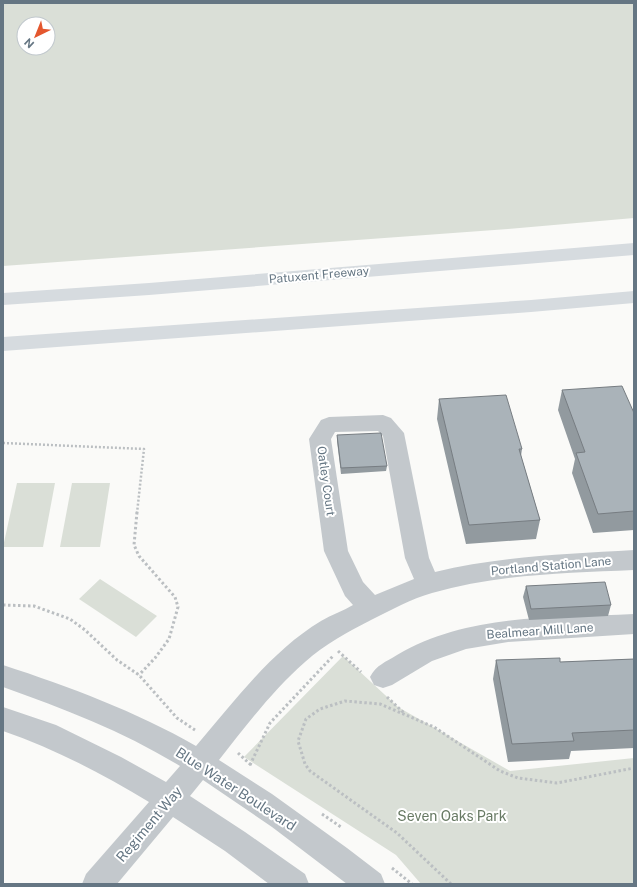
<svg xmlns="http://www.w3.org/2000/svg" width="637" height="887" font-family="'Public Sans',sans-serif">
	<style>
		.green { fill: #dadfd7; fill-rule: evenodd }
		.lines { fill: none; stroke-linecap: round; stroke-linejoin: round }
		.path-far1 { stroke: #bbbfc2; stroke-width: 2.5; stroke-dasharray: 2 2; stroke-linecap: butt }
		.path { stroke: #bbbfc2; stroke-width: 3; stroke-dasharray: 2.5 2.5; stroke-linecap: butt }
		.minor { fill: #c3c8cc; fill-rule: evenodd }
		.highway { fill: #d6dbdf; fill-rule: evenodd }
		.wall { fill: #929a9f }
		.building { fill: #aab3b9; stroke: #777d82 }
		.labels { text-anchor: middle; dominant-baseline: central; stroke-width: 4; stroke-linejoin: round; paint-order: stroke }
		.street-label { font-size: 12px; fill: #657683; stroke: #fff }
		.near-street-label { font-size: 14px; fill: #657683; stroke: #fff }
		.near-park-label { font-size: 14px; fill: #687a64; stroke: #fff }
	</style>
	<rect width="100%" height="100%" fill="#fafaf8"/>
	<path class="green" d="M3,3h631v215l-126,11 -505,37zM24,24h24v24h-24z
		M17,483h38l-12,64h-40z
		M72,483h38l-10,64h-40z
		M100,579l57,37 -21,21 -57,-38z
		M343,656l55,51 112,64 124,-13v126h-213l-25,-29 -152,-98z"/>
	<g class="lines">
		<path class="path-far1" d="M3,443l141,6 -7,64"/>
		<path class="path" d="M137,512l-3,33 5,11 36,41 3,10 -9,32 -14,19 -16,17
			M3,605l31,1 36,13 15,11 32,30 22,15 38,43 18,12
			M338,651l23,21
			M387,697l17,16
			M238,753l14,13
			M250,765l20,-42 63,-67
			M322,814l19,13
			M392,868l20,16
			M451,884l-54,-51 -87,-62 -5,-7 -7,-23 8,-22 14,-10 25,-8 35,3 54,23 66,44 18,7 39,5 77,-15"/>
		<path class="minor" d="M383,415l8,3 13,15 25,125 6,14c65,-16 132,-18 199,-22v20c-67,3 -136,4 -202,23 -21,6 -41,17 -61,27 -23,12 -46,24 -66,42 -33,29 -59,64 -86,98l53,34 75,54 34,26 4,10h-38l-75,-57 -69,-47 -13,16 55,36 60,42 4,10h-40l-44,-33 -52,-34 -56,67h-35l4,-10 63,-72c-46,-28 -94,-53 -146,-71v-24l53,18 65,32 45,25 14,-16c-56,-34 -115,-57 -177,-79v-22c67,22 132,46 193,81 37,-43 75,-95 125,-125 10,-6 22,-10 32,-16l-8,-9 -21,-45 -15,-112 12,-19 8,-3zM378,431l5,5 22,122 9,21 -39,16 -12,-13 -15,-31 -17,-112 4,-7z
			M634,614v20l-126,8 -42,7 -34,12 -40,24 -9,3 -9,-3 -4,-8c6,-12 16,-15 27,-22 71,-42 158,-37 237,-41z"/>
		<path class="highway" d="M634,243v12l-485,40 -146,10v-12l146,-10z
			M634,291v12l-103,9 -528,39v-14l528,-37z"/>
	</g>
	<path class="wall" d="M562,390l72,23v117l-41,3 -21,-60 3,-14 -17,-49z
		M439,399l83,50 -1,7 19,64 -4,19 -70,5 -29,-125z
		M337,435l50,31 -1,5 -45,3 -4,-33z
		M526,586l85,19 -3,11 -79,4 -6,-23z
		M634,659v89l-63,3 -2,8 -61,3 -15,-83 3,-19 64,2z"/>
	<path class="building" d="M622,386l12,27v98l-36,3 -22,-61 9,-1 -23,-62z
		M506,395l16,54h-3l21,71 -71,5 -30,-126z
		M381,433l6,33 -46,2 -4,-33z
		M605,582l6,23 -80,4 -5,-23z
		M560,658v4l74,-3v71l-62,3 2,8 -62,3 -16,-84z"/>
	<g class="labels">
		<g class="street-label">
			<text transform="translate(319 275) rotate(-5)">Patuxent Freeway</text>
			<text transform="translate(326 481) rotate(82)">Oatley Court</text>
			<text transform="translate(551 566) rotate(-5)">Portland Station Lane</text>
			<text transform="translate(540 631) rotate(-4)">Bealmear Mill Lane</text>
		</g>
		<g class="near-street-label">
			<text transform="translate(236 789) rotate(33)">Blue Water Boulevard</text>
			<text transform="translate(149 824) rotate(-50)">Regiment Way</text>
		</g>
		<g class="near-park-label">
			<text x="452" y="816">Seven Oaks Park</text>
		</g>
	</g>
	<rect width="637" height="887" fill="none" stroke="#657683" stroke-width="8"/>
	<g transform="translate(36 36) rotate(223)"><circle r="19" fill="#ffffff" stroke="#c1c8cd"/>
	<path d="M0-3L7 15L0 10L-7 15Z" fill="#e4572e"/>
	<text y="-6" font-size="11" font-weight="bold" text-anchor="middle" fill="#657683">N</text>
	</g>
</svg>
